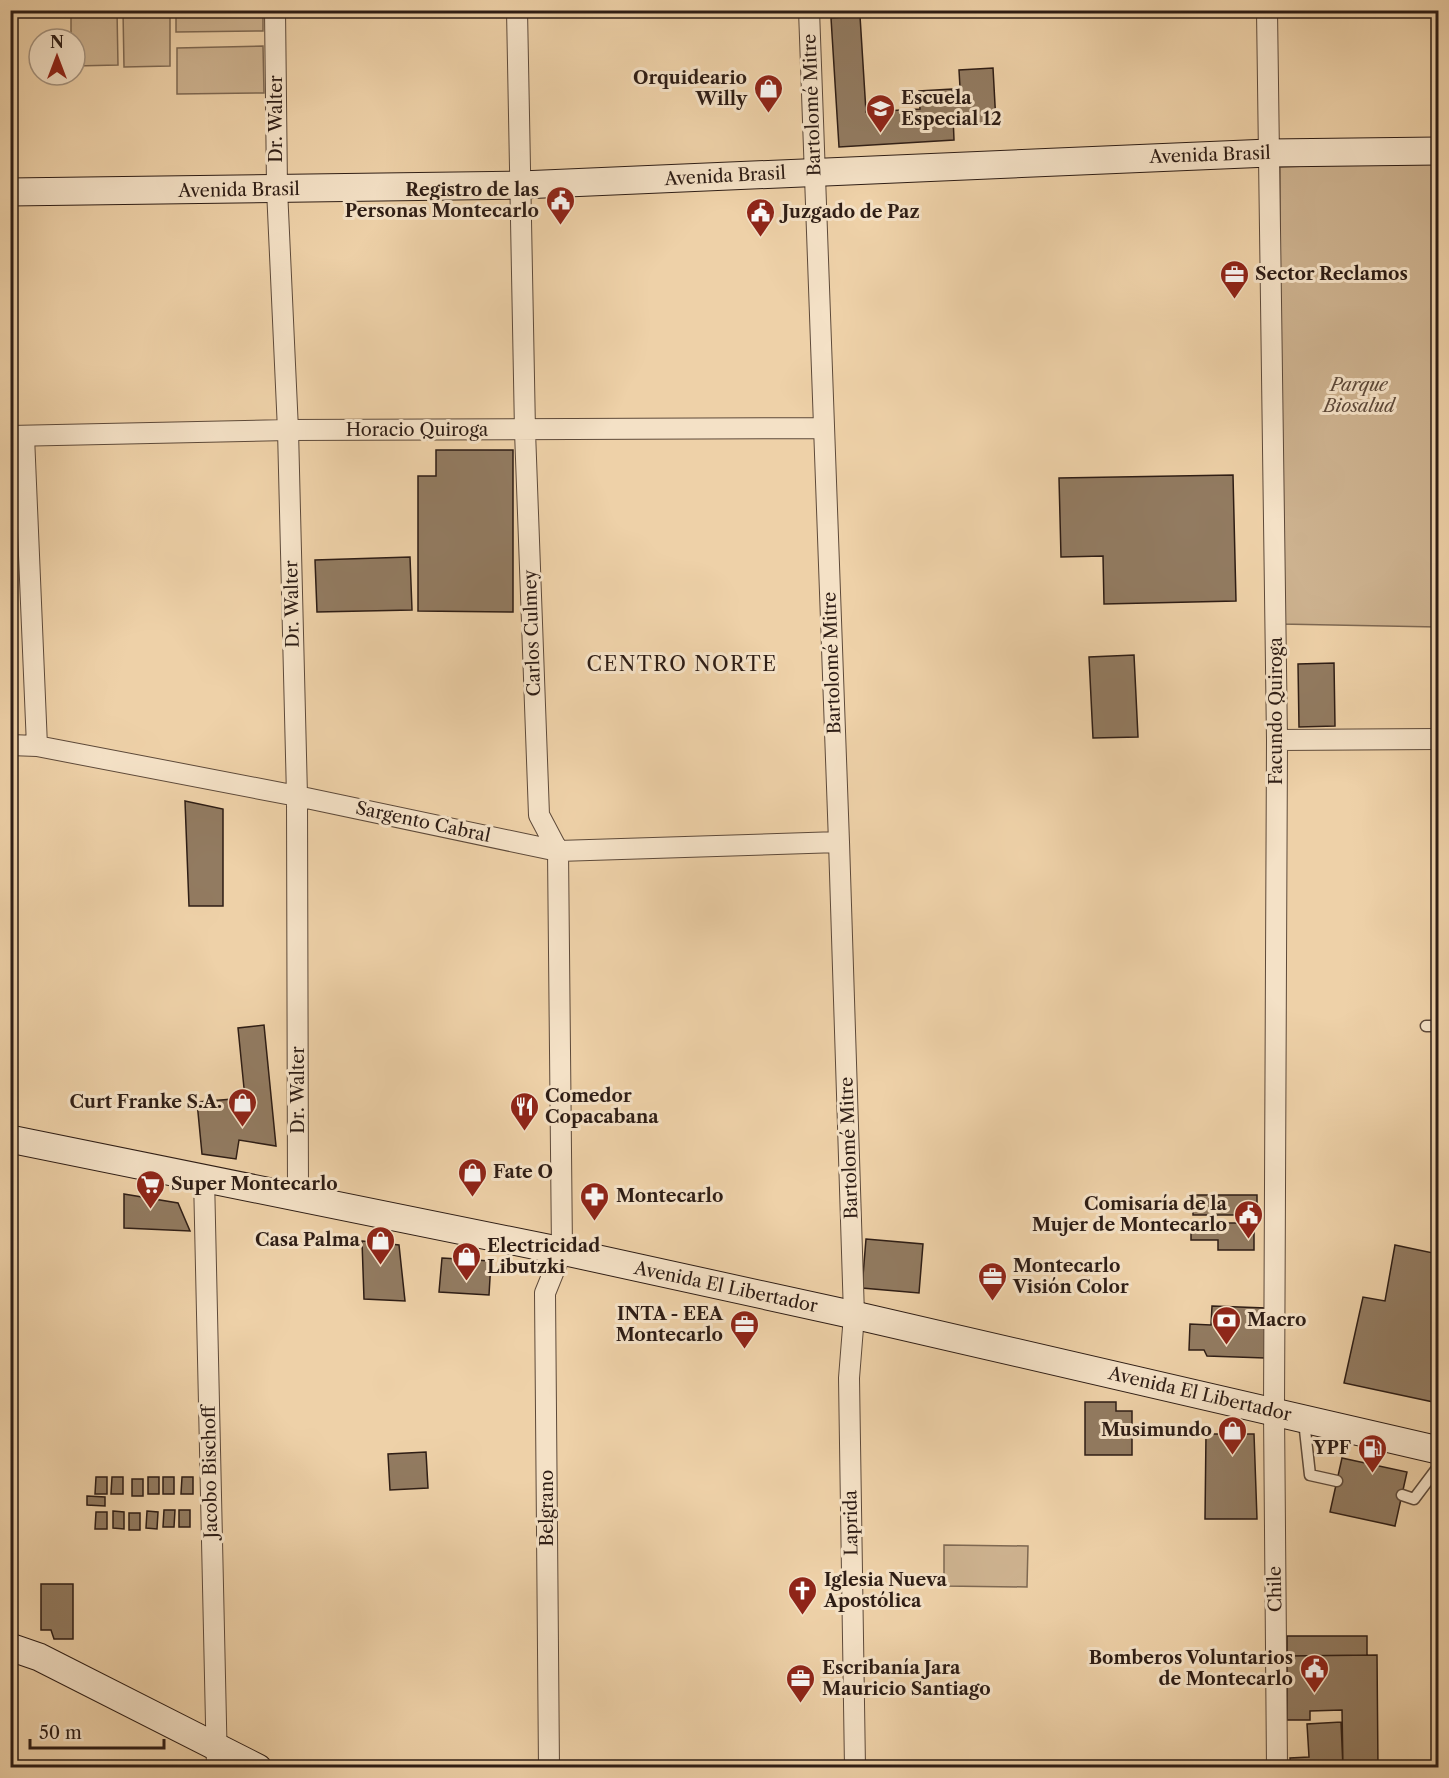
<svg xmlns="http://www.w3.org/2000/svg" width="1449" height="1778" font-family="'Libre Caslon Text',serif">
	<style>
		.green { fill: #cdb28f; stroke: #7e6852; stroke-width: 1.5 }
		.building { fill: #927b61; stroke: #2e1d15; stroke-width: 1.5 }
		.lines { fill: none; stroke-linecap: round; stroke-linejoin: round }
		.service-casing { stroke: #5e4a3a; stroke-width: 13 }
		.minor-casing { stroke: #5e4a3a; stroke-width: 22 }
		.secondary-casing { stroke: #2e1d15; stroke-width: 29 }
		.service { stroke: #f4e1c6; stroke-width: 10 }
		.minor { stroke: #f4e1c6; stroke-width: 20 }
		.secondary { stroke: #f4e1c6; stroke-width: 27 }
		.labels { text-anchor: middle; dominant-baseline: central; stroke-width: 6; stroke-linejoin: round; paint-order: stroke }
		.poi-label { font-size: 18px; font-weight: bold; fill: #2e1d15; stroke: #f4e1c6; text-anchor: start }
		.street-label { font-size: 18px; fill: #2e1d15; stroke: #f4e1c6 }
		.park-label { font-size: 18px; font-style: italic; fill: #5e4a3a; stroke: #f4e1c6 }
		.neighbourhood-label { font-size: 20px; letter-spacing: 1.5px; fill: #2e1d15; stroke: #f4e1c6 }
	</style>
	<rect width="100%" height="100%" fill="#eed1a8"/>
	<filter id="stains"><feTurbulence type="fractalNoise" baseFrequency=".00333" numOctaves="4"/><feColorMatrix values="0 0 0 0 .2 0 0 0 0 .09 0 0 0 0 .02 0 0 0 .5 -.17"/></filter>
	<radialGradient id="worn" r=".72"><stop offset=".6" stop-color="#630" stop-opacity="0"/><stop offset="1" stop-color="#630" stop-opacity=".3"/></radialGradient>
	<path class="green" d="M71,11h46l1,54 -43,1v-27h-4z
		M123,11h47v55l-46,1z
		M176,11h87v20l-87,1z
		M263,46l1,47 -87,1v-46z
		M1438,161v466l-158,-3v-457z
		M944,1545l84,1 -1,41 -83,-1z"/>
	<path class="building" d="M860,16l6,96 54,-3 -1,-18 33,-2 1,16h8l-2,-35 34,-2 3,55 -31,2v-10h-12l1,25 -115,7 -8,-129z
		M436,450h77v162l-95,-1v-135h18z
		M1233,475l3,126 -132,3 -1,-48 -42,1 -2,-79z
		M410,557l2,53 -95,2 -2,-52z
		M1134,655l4,82 -45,1 -4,-81z
		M1334,663l1,63 -36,1 -1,-63z
		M185,801l38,8v97h-34z
		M264,1025l12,121 -37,-6 -3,19 -34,-5 -5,-52 48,-4 -7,-70z
		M124,1194l54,9 12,28 -66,-3z
		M1193,1195h64v20h-64z
		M1191,1223h63v27h-36v-10h-27z
		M866,1239l57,5 -4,49 -57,-5z
		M362,1241l37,4 6,56 -41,-2z
		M1395,1245l43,9v149l-94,-20 19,-86 22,4z
		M442,1258l49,3 -2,34 -50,-3z
		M1212,1306l54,2 -1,50 -58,-2 -3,-6h-15l1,-26 21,1z
		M1085,1402h31v9h16v44h-47z
		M1206,1434h48l3,85h-52z
		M426,1452l2,36 -38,2 -2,-36z
		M1342,1458l65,14 -12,54 -65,-14z
		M96,1477h11v17h-12z
		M112,1477h11v17h-12z
		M148,1477h11v17h-11z
		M163,1477h11v17h-11z
		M182,1477h11v17h-12z
		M132,1479h11v17h-11z
		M87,1496l18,1v9l-18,-1z
		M164,1510h11l-1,17h-11z
		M179,1510h11v17h-11z
		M113,1511l11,1v17l-11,-1z
		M147,1511l11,1 -1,17 -11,-1z
		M96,1512h11v17h-12z
		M129,1513h11v17h-11z
		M41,1584h32v55h-19l-3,-9h-10z
		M1287,1636h80v19l-80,1z
		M1377,1655l1,113h-35l-1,-58 -32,1v9h-23v-64z
		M1341,1722l2,46h-52l-1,-10 19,-1 -2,-33z"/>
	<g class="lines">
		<defs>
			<path id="service" d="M1426,1026h12
				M1304,1421l6,54 27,6
				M1402,1495l12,4 24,-32"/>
			<path id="minor" d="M275,10l2,179 11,241 9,366 1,402
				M517,10l8,421 14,384 19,36 4,400 -17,42 4,475
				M809,10l30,832 15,473 -5,63 6,390
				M1267,10l10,730 -3,671 3,357
				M10,436l278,-6 535,-2
				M24,436l13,310
				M1277,740l161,-1
				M10,745l27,1 260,50 261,55 281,-9
				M204,1177l13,591"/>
			<path id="secondary" d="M10,192l511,-7 748,-32 169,-2
				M10,1139l552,112 292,64 584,135
				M10,1647l29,10 219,111"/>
		</defs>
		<use href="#service" class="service-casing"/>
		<use href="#minor" class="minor-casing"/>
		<use href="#secondary" class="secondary-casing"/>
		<use href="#service" class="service"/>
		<use href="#minor" class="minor"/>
		<use href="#secondary" class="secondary"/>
	</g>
	<defs>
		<symbol id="shop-pin" viewBox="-11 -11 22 30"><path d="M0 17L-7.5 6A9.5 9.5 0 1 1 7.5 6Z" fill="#8f2418" stroke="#f4e1c6"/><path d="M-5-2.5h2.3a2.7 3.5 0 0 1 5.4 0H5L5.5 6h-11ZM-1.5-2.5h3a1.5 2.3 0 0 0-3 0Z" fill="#fff"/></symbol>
		<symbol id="school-pin" viewBox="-11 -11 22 30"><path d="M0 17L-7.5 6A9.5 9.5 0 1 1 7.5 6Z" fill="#8f2418" stroke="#f4e1c6"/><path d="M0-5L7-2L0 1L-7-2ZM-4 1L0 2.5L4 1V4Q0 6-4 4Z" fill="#fff"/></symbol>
		<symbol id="civic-pin" viewBox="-11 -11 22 30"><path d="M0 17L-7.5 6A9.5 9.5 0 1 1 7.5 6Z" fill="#8f2418" stroke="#f4e1c6"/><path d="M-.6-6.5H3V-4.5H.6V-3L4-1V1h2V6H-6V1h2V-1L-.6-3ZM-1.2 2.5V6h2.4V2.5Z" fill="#fff"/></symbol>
		<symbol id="office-pin" viewBox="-11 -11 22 30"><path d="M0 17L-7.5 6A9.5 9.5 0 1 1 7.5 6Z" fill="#8f2418" stroke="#f4e1c6"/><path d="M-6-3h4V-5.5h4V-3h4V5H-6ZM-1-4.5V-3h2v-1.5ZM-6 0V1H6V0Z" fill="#fff"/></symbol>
		<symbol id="restaurant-pin" viewBox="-11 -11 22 30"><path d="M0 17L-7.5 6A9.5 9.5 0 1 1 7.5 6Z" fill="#8f2418" stroke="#f4e1c6"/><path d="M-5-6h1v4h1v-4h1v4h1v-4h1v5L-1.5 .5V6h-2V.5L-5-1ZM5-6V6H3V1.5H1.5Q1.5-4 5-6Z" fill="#fff"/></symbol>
		<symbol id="supermarket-pin" viewBox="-11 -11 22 30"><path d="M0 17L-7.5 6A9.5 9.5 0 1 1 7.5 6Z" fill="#8f2418" stroke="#f4e1c6"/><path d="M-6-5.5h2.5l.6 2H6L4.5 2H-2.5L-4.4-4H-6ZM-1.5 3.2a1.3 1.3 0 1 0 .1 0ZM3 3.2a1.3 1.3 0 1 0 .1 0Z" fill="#fff"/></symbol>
		<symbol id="pharmacy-pin" viewBox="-11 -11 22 30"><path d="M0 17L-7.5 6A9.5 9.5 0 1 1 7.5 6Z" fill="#8f2418" stroke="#f4e1c6"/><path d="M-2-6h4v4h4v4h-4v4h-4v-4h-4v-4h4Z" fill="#fff"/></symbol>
		<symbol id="bank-pin" viewBox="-11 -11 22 30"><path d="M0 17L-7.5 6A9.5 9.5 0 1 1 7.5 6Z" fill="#8f2418" stroke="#f4e1c6"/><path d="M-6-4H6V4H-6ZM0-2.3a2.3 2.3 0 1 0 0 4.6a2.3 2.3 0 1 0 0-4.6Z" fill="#fff"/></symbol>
		<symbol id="fuel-pin" viewBox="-11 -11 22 30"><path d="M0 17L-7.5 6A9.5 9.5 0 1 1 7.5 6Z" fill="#8f2418" stroke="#f4e1c6"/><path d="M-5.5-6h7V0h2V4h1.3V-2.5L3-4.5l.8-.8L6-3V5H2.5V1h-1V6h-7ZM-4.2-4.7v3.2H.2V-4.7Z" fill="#fff"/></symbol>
		<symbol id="church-pin" viewBox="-11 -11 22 30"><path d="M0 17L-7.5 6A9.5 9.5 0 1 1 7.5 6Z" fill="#8f2418" stroke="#f4e1c6"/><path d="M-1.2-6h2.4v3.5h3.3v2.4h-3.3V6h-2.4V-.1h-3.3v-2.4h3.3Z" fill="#fff"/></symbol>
	</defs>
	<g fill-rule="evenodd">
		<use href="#shop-pin" x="752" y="72" width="33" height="45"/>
		<use href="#school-pin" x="864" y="92" width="33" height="45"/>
		<use href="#civic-pin" x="544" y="184" width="33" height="45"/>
		<use href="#civic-pin" x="744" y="196" width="33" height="45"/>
		<use href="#office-pin" x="1218" y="258" width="33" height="45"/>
		<use href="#shop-pin" x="226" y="1086" width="33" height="45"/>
		<use href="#restaurant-pin" x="508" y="1090" width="33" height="45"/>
		<use href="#shop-pin" x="456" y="1156" width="33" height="45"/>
		<use href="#supermarket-pin" x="134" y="1168" width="33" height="45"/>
		<use href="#pharmacy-pin" x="578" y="1180" width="33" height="45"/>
		<use href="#civic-pin" x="1232" y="1198" width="33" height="45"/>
		<use href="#shop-pin" x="364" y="1224" width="33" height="45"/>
		<use href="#shop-pin" x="450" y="1240" width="33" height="45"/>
		<use href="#office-pin" x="976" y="1260" width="33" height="45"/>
		<use href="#bank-pin" x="1210" y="1304" width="33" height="45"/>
		<use href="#office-pin" x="728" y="1308" width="33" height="45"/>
		<use href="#shop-pin" x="1216" y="1414" width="33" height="45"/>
		<use href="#fuel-pin" x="1356" y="1432" width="33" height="45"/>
		<use href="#church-pin" x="786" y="1574" width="33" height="45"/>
		<use href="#civic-pin" x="1298" y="1652" width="33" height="45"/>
		<use href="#office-pin" x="784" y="1662" width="33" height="45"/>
	</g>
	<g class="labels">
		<g class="poi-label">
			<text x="747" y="78" text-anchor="end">Orquideario<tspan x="747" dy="21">Willy</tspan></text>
			<text x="901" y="98">Escuela<tspan x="901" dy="21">Especial 12</tspan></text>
			<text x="539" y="190" text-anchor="end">Registro de las<tspan x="539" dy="21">Personas Montecarlo</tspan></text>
			<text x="782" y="212">Juzgado de Paz</text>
			<text x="1255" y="274">Sector Reclamos</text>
			<text x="545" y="1096">Comedor<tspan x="545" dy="21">Copacabana</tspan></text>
			<text x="222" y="1102" text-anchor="end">Curt Franke S.A.</text>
			<text x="493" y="1172">Fate O</text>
			<text x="171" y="1184">Super Montecarlo</text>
			<text x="616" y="1196">Montecarlo</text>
			<text x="1227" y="1204" text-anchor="end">Comisaría de la<tspan x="1227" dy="21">Mujer de Montecarlo</tspan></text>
			<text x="360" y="1240" text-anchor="end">Casa Palma</text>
			<text x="487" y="1246">Electricidad<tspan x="487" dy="21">Libutzki</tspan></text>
			<text x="1013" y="1266">Montecarlo<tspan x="1013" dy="21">Visión Color</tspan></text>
			<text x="723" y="1314" text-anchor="end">INTA - EEA<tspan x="723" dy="21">Montecarlo</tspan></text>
			<text x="1247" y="1320">Macro</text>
			<text x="1212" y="1430" text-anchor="end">Musimundo</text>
			<text x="1351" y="1448" text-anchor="end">YPF</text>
			<text x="824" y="1580">Iglesia Nueva<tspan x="824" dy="21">Apostólica</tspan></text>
			<text x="1293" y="1658" text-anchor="end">Bomberos Voluntarios<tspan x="1293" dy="21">de Montecarlo</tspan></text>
			<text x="822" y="1668">Escribanía Jara<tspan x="822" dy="21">Mauricio Santiago</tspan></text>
		</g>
		<g class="street-label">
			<text transform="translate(812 105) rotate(-92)">Bartolomé Mitre</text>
			<text transform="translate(276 119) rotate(-90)">Dr. Walter</text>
			<text transform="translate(1210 155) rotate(-2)">Avenida Brasil</text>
			<text transform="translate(725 176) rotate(-3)">Avenida Brasil</text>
			<text transform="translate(239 190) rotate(-1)">Avenida Brasil</text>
			<text x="417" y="430">Horacio Quiroga</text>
			<text transform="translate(292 604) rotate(-91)">Dr. Walter</text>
			<text transform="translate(532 633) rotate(-92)">Carlos Culmey</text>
			<text transform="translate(832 663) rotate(-92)">Bartolomé Mitre</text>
			<text transform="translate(1276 711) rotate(-90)">Facundo Quiroga</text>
			<text transform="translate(423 822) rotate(12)">Sargento Cabral</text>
			<text transform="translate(298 1090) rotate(-90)">Dr. Walter</text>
			<text transform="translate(849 1148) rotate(-92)">Bartolomé Mitre</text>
			<text transform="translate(726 1287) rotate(12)">Avenida El Libertador</text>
			<text transform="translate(1200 1394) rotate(13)">Avenida El Libertador</text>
			<text transform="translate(210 1472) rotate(-91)">Jacobo Bischoff</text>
			<text transform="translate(547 1508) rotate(-90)">Belgrano</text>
			<text transform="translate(851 1523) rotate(-91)">Laprida</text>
			<text transform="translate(1275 1589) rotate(-91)">Chile</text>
		</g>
		<g class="park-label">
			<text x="1359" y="385">Parque<tspan x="1359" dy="21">Biosalud</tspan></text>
		</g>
		<g class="neighbourhood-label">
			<text x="682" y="664">CENTRO NORTE</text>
		</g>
	</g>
	<rect width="1449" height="1778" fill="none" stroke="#eed1a8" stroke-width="36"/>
	<rect x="12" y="12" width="1425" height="1754" fill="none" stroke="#2e1d15" stroke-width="3"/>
	<rect x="18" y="18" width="1413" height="1742" fill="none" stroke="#2e1d15" stroke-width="1.5"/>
	<g transform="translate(57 57)"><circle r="28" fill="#f4e1c6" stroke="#a5937f" stroke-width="1.5"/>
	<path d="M0-4.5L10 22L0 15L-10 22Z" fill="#8f2418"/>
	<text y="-9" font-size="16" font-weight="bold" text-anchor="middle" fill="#2e1d15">N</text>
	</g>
	<path d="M30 1739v9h134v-9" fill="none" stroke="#2e1d15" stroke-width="3"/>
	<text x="39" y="1739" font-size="18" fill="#2e1d15" stroke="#f4e1c6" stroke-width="4.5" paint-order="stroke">50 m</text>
	<rect width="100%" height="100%" filter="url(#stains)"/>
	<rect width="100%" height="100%" fill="url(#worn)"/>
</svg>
